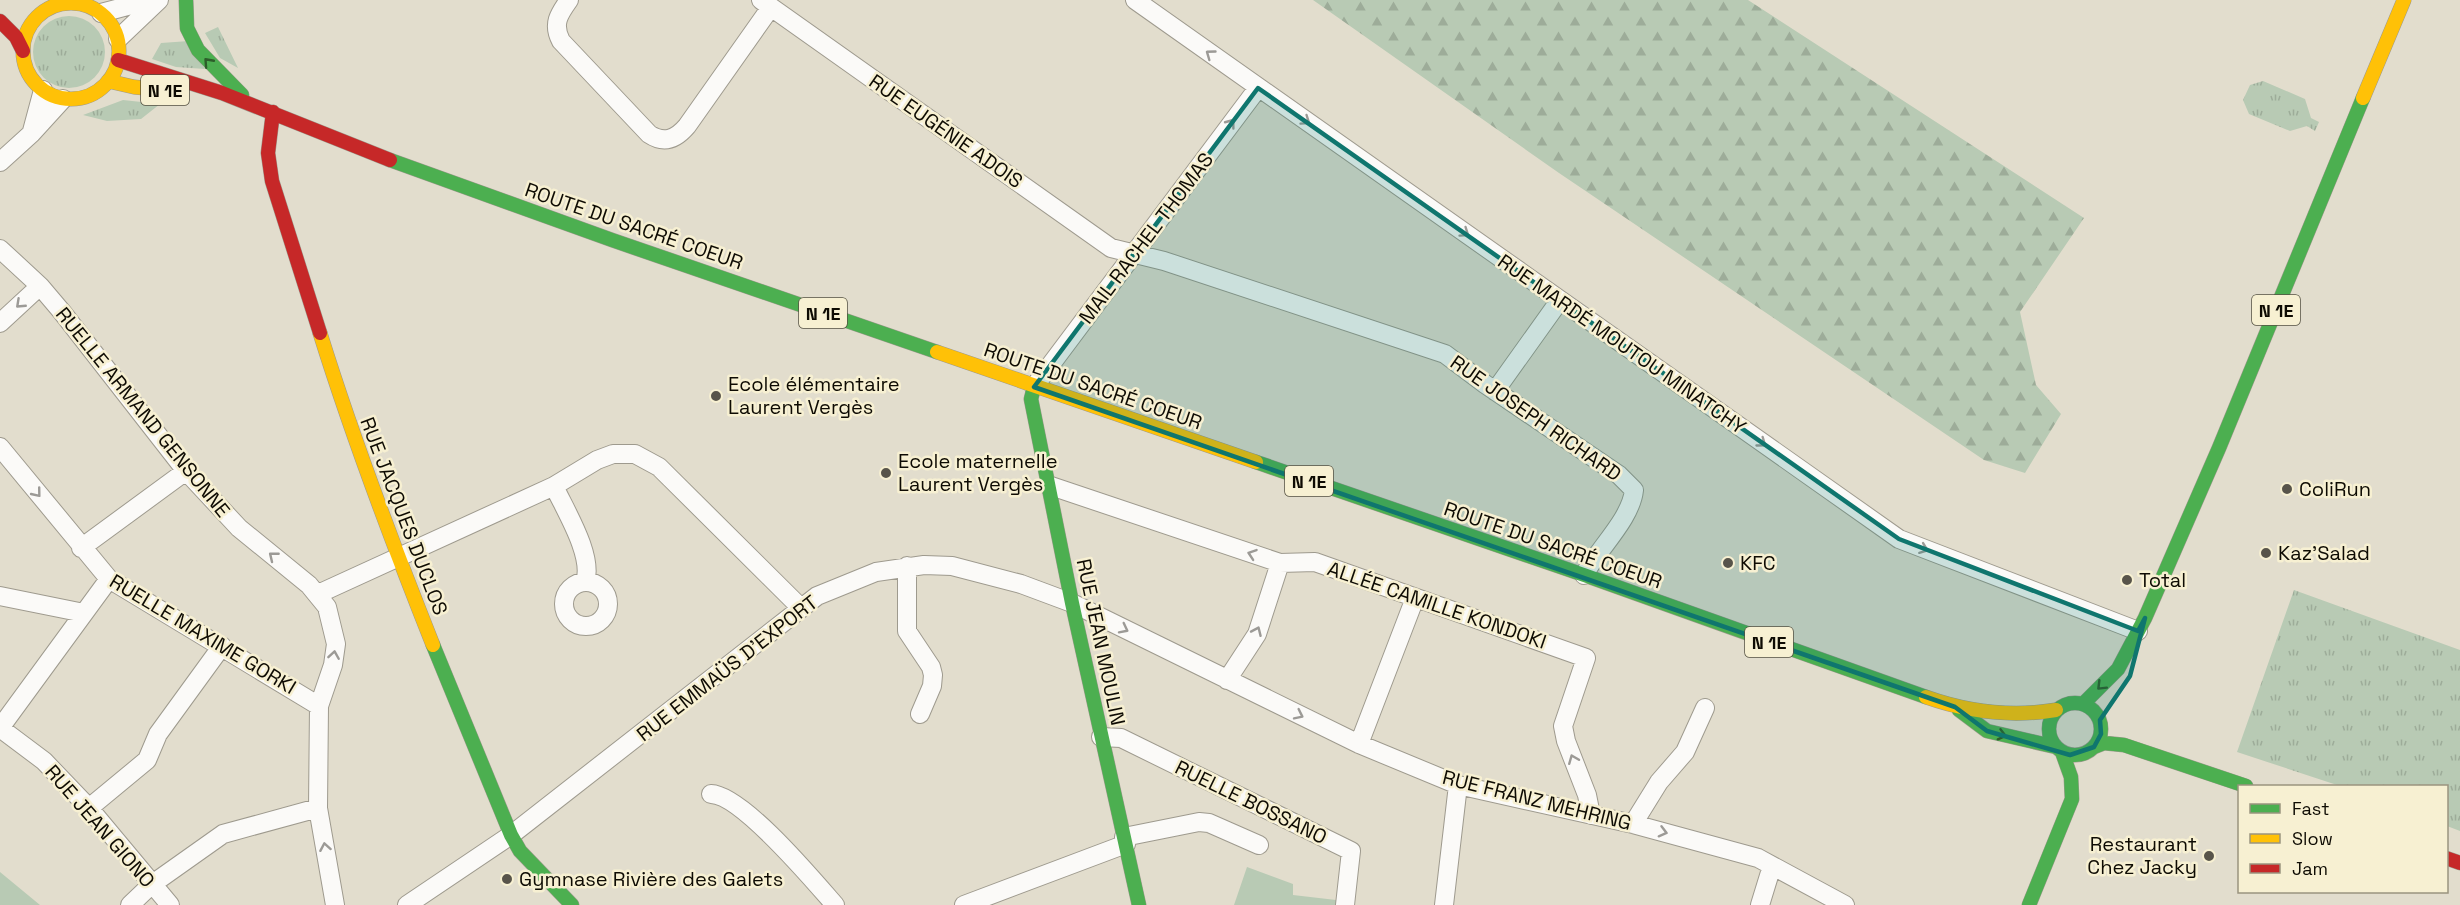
<svg xmlns="http://www.w3.org/2000/svg" width="2460" height="905" font-family="'Space Grotesk',sans-serif">
	<style>
		.grass { fill: url(#grass-tufts) }
		.forest { fill: url(#forest-firs) }
		.green { fill: #b8cab4 }
		.lines { fill: none; stroke-linecap: round; stroke-linejoin: round }
		.street-casing { stroke: #9e9a8e; stroke-width: 20 }
		.fast-casing { stroke: #9e9a8e; stroke-width: 15 }
		.slow-casing { stroke: #9e9a8e; stroke-width: 15 }
		.jam-casing { stroke: #9e9a8e; stroke-width: 15 }
		.street { stroke: #fbfaf8; stroke-width: 18 }
		.fast { stroke: #4caf50; stroke-width: 14 }
		.slow { stroke: #ffc107; stroke-width: 14 }
		.jam { stroke: #c62828; stroke-width: 14 }
		.oneway { stroke: #9c9a96 }
		.oneway2 { stroke: #2d5d2a }
		.marked { fill: #0f766e; fill-opacity: 0.2; stroke: #0f766e; stroke-width: 4.5; stroke-linejoin: round }
		.poi-dot { fill: #58544a; stroke: #f7f0d2; stroke-width: 2 }
		.labels { text-anchor: middle; dominant-baseline: central; stroke-width: 5; stroke-linejoin: round; paint-order: stroke }
		.shield { fill: #f7f0d2; stroke: #545041; stroke-width: 1.5 }
		.shield-label { font-size: 18px; font-weight: bold; fill: #0e0b03 }
		.street-label { font-size: 20px; fill: #0e0b03; stroke: #f7f0d2 }
		.poi-label { font-size: 20px; fill: #0e0b03; stroke: #f7f0d2; text-anchor: start }
	</style>
	<defs>
		<pattern id="grass-tufts" width="24" height="20" patternUnits="userSpaceOnUse" patternTransform="scale(1.5)"><rect width="24" height="20" fill="#b8cab4"/><path d="M3 7l-1-3M5 7V3M7 7l1-3M15 17l-1-3M17 17v-4M19 17l1-3" fill="none" stroke="#9dac99"/></pattern>
		<pattern id="forest-firs" width="22" height="20" patternUnits="userSpaceOnUse" patternTransform="scale(1.5)"><rect width="22" height="20" fill="#b8cab4"/><path d="M5 1l3.5 6h-7zM16 11l3.5 6h-7z" fill="#9dac99"/></pattern>
	</defs>
	<rect width="100%" height="100%" fill="#e2ddcd"/>
	<path class="grass" d="M33 52a36 36 0 1 1 72 0a36 36 0 1 1-72 0Z
		M218,27l20,41 -18,-10 -15,-25z
		M189,41l16,28 -29,-2 -24,-8 9,-16z
		M2263,81l42,18 6,19 8,4 -4,9 -8,-5 -17,5 -41,-17 -6,-14 7,-15z
		M123,100l37,4 -19,15 -34,2 -24,-6z
		M2294,590l166,60v181l-13,-5 -1,-40h-106l-103,-34z"/>
	<path class="forest" d="M1313,0h435l336,218 -64,94 16,73 25,29 -36,59 -41,-13 -425,-287z"/>
	<path class="green" d="M1247,867l46,17v11l43,5v5h-102z
		M0,872l40,33h-40z"/>
	<g class="lines">
		<defs>
			<path id="street" d="M569,0c-10,14 -17,24 -8,41l88,93c15,10 27,5 38,-8l84,-119
				M761,0l350,248 53,13 281,93 40,30 134,91 15,15c-3,29 -36,59 -50,85
				M1135,0l764,539 239,92
				M101,13l49,-13
				M118,39l41,-39
				M32,131l11,-41
				M0,162l32,-29 31,-34
				M0,249l40,37 22,26 124,159 53,57 70,57 18,22 9,37 -3,21 -14,41 -1,102 17,97
				M0,323l40,-37
				M1034,387l224,-299
				M1495,391l65,-91
				M0,447l109,132 210,127
				M1048,485l232,78 35,-1 271,96 -23,68 3,15 21,54 4,20
				M554,486c11,24 40,70 31,96
				M81,548l105,-77
				M907,566v65l24,36 2,8 -1,11 -12,28
				M564 604a22 22 0 1 1 44 0a22 22 0 1 1-44 0Z
				M318,594l236,-108 43,-26 16,-6h22l24,13 142,141
				M0,596l84,17
				M1227,680l30,-46 23,-71
				M0,728l44,33 45,47 81,97
				M0,728l109,-149
				M1101,737l20,1 230,113 -6,54
				M1359,744l56,-146
				M711,794c31,1 102,86 124,111
				M89,808l58,-48 11,-26 64,-88
				M1633,824l26,-42 26,-30 20,-44
				M1124,837l75,-15 10,1 50,22
				M130,905l21,-20 72,-51 95,-26
				M407,905l104,-70 306,-239 59,-24 48,-7 28,1 69,18 51,19 287,141 99,41 175,39 125,34 87,47
				M964,905l162,-61
				M1444,905l14,-120
				M1760,905l12,-39"/>
			<path id="fast" d="M186,0l1,28 11,22 44,45
				M390,160l222,80 325,112
				M1034,387l-3,12 41,204 67,302
				M1256,462l328,113 342,122
				M433,645l78,190 9,16 52,54
				M2049 729a26 26 0 1 1 52 0a26 26 0 1 1-52 0Z
				M2083,704l35,-35 27,-51 74,-170 144,-350
				M1959,710l28,21 69,16
				M2094,747l10,-4 20,2 122,41
				M2029,905l43,-106 -1,-22 -9,-25"/>
			<path id="slow" d="M23 51a48 48 0 1 1 96 0a48 48 0 1 1-96 0Z
				M108,81l26,6 41,4
				M2363,98l41,-98
				M320,333c33,106 72,209 113,312
				M937,352l319,110
				M1926,697c42,15 86,20 130,13"/>
			<path id="jam" d="M0,21l16,16 7,14
				M118,60l104,33 168,67
				M273,112l-5,41 4,28 48,152
				M2446,858l14,5"/>
		</defs>
		<use href="#street" class="street-casing"/>
		<use href="#fast" class="fast-casing"/>
		<use href="#slow" class="slow-casing"/>
		<use href="#jam" class="jam-casing"/>
		<use href="#street" class="street"/>
		<use href="#fast" class="fast"/>
		<use href="#slow" class="slow"/>
		<use href="#jam" class="jam"/>
	</g>
	<defs><path id="oneway-chevron" d="M-2-3.5L2.5 0L-2 3.5" fill="none" stroke-width="1.6" stroke-linecap="round" stroke-linejoin="round" transform="scale(1.5)"/></defs>
	<g class="oneway">
		<use href="#oneway-chevron" transform="translate(1210 54) rotate(-144)"/>
		<use href="#oneway-chevron" transform="translate(1306 121) rotate(35)"/>
		<use href="#oneway-chevron" transform="translate(1231 123) rotate(-53)"/>
		<use href="#oneway-chevron" transform="translate(1465 233) rotate(35)"/>
		<use href="#oneway-chevron" transform="translate(20 304) rotate(137)"/>
		<use href="#oneway-chevron" transform="translate(1762 443) rotate(36)"/>
		<use href="#oneway-chevron" transform="translate(37 493) rotate(51)"/>
		<use href="#oneway-chevron" transform="translate(1924 549) rotate(21)"/>
		<use href="#oneway-chevron" transform="translate(1252 554) rotate(-161)"/>
		<use href="#oneway-chevron" transform="translate(273 556) rotate(-141)"/>
		<use href="#oneway-chevron" transform="translate(1124 629) rotate(27)"/>
		<use href="#oneway-chevron" transform="translate(1257 631) rotate(-66)"/>
		<use href="#oneway-chevron" transform="translate(334 655) rotate(-81)"/>
		<use href="#oneway-chevron" transform="translate(1299 715) rotate(26)"/>
		<use href="#oneway-chevron" transform="translate(1573 759) rotate(-112)"/>
		<use href="#oneway-chevron" transform="translate(1663 832) rotate(15)"/>
		<use href="#oneway-chevron" transform="translate(325 847) rotate(-100)"/>
	</g>
	<g class="oneway2">
		<use href="#oneway-chevron" transform="translate(208 62) rotate(-132)"/>
		<use href="#oneway-chevron" transform="translate(2101 686) rotate(135)"/>
		<use href="#oneway-chevron" transform="translate(2002 735) rotate(15)"/>
	</g>
	<path class="marked" d="M1258,88l641,451 239,92 7,-13 -15,58 -30,44 1,14 -7,13 -24,8 -83,-24 -32,-24 -921,-320z"/>
	<g class="poi-dot">
		<circle cx="716" cy="396" r="6"/>
		<circle cx="886" cy="473" r="6"/>
		<circle cx="2287" cy="489" r="6"/>
		<circle cx="2266" cy="553" r="6"/>
		<circle cx="1728" cy="563" r="6"/>
		<circle cx="2127" cy="580" r="6"/>
		<circle cx="2209" cy="856" r="6"/>
		<circle cx="507" cy="879" r="6"/>
	</g>
	<g class="labels">
		<g class="shield">
			<rect x="141" y="75" width="48" height="30" rx="4.5"/>
			<rect x="2252" y="295" width="48" height="30" rx="4.5"/>
			<rect x="799" y="298" width="48" height="30" rx="4.5"/>
			<rect x="1285" y="466" width="48" height="30" rx="4.5"/>
			<rect x="1745" y="627" width="48" height="30" rx="4.5"/>
		</g>
		<g class="shield-label">
			<text x="165" y="90">N 1E</text>
			<text x="2276" y="310">N 1E</text>
			<text x="823" y="313">N 1E</text>
			<text x="1309" y="481">N 1E</text>
			<text x="1769" y="642">N 1E</text>
		</g>
		<g class="street-label">
			<text transform="translate(946 131) rotate(35)">RUE EUGÉNIE ADOIS</text>
			<text transform="translate(634 226) rotate(19)">ROUTE DU SACRÉ COEUR</text>
			<text transform="translate(1146 238) rotate(-53)">MAIL RACHEL THOMAS</text>
			<text transform="translate(1622 344) rotate(35)">RUE MARDÉ MOUTOU MINATCHY</text>
			<text transform="translate(1093 386) rotate(19)">ROUTE DU SACRÉ COEUR</text>
			<text transform="translate(143 412) rotate(51)">RUELLE ARMAND GENSONNE</text>
			<text transform="translate(1536 418) rotate(35)">RUE JOSEPH RICHARD</text>
			<text transform="translate(404 516) rotate(69)">RUE JACQUES DUCLOS</text>
			<text transform="translate(1553 545) rotate(19)">ROUTE DU SACRÉ COEUR</text>
			<text transform="translate(1437 605) rotate(19)">ALLÉE CAMILLE KONDOKI</text>
			<text transform="translate(203 634) rotate(31)">RUELLE MAXIME GORKI</text>
			<text transform="translate(1101 642) rotate(78)">RUE JEAN MOULIN</text>
			<text transform="translate(727 668) rotate(-38)">RUE EMMAÜS D'EXPORT</text>
			<text transform="translate(1537 800) rotate(14)">RUE FRANZ MEHRING</text>
			<text transform="translate(1251 802) rotate(26)">RUELLE BOSSANO</text>
			<text transform="translate(100 826) rotate(49)">RUE JEAN GIONO</text>
		</g>
		<g class="poi-label">
			<text x="728" y="384">Ecole élémentaire<tspan x="728" dy="23">Laurent Vergès</tspan></text>
			<text x="898" y="461">Ecole maternelle<tspan x="898" dy="23">Laurent Vergès</tspan></text>
			<text x="2299" y="489">ColiRun</text>
			<text x="2278" y="553">Kaz'Salad</text>
			<text x="1740" y="563">KFC</text>
			<text x="2139" y="580">Total</text>
			<text x="2197" y="844" text-anchor="end">Restaurant<tspan x="2197" dy="23">Chez Jacky</tspan></text>
			<text x="519" y="879">Gymnase Rivière des Galets</text>
		</g>
	</g>
	<rect x="2238" y="785" width="210" height="108" fill="#f7f0d2" stroke="#9a947f" stroke-width="1.5"/>
	<rect x="2250" y="804" width="30" height="9" fill="#4caf50" stroke="#9a947f" stroke-width="1.5"/>
	<text x="2292" y="815" font-size="18" fill="#0e0b03">Fast</text>
	<rect x="2250" y="834" width="30" height="9" fill="#ffc107" stroke="#9a947f" stroke-width="1.5"/>
	<text x="2292" y="845" font-size="18" fill="#0e0b03">Slow</text>
	<rect x="2250" y="864" width="30" height="9" fill="#c62828" stroke="#9a947f" stroke-width="1.5"/>
	<text x="2292" y="875" font-size="18" fill="#0e0b03">Jam</text>
</svg>
